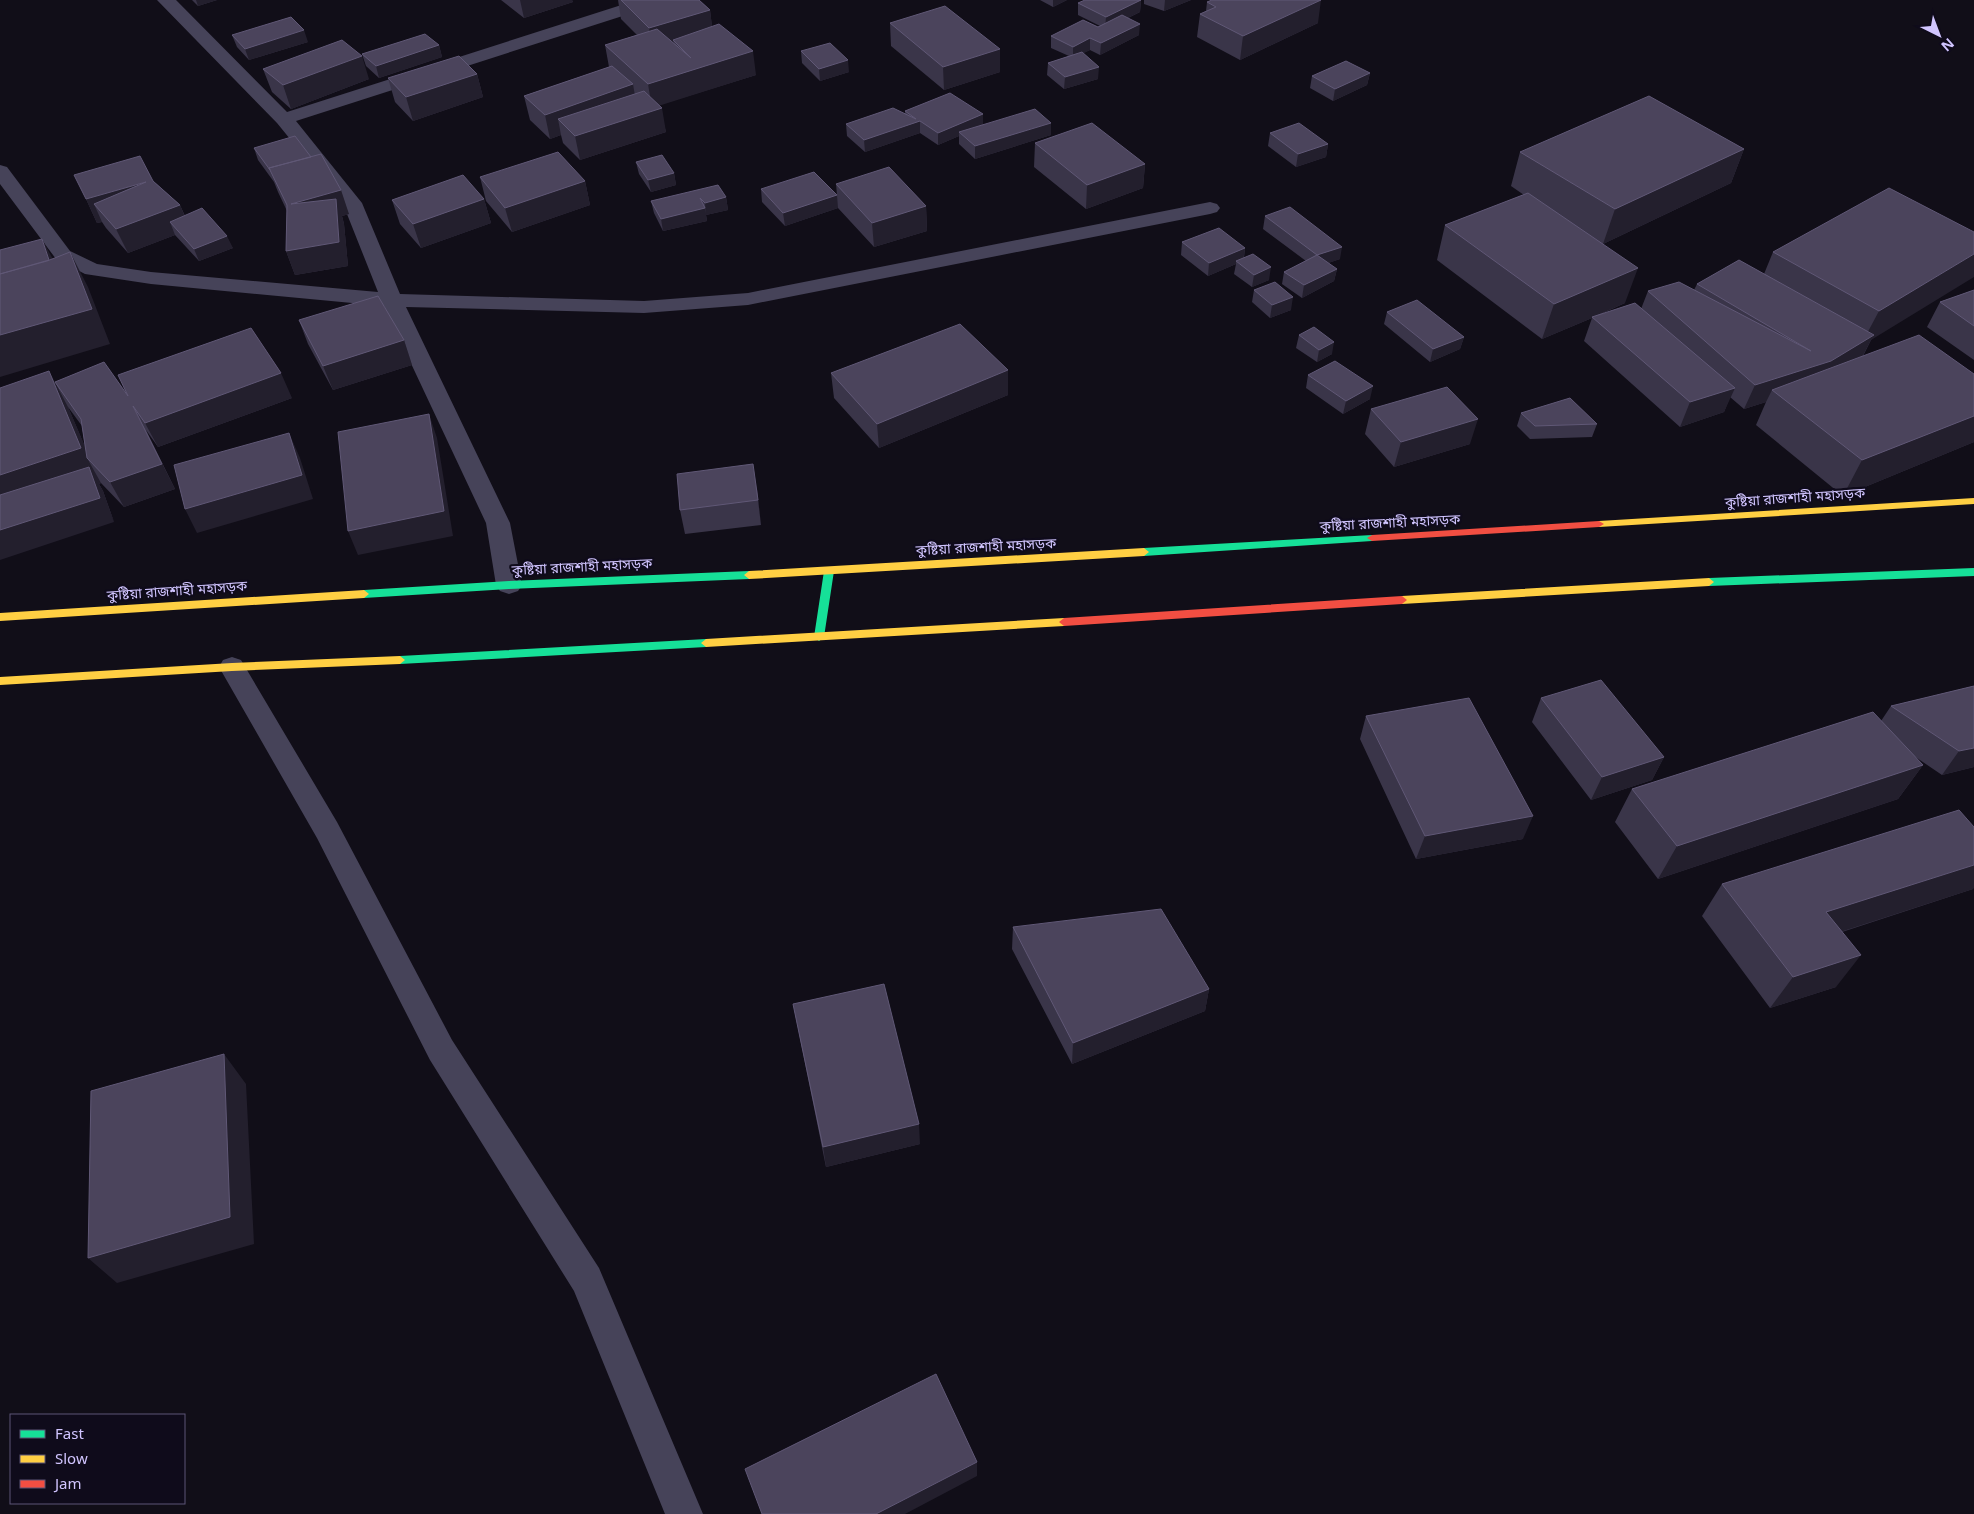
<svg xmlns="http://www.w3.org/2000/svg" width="1974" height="1514" font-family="'Noto Sans','Noto Sans Bengali',sans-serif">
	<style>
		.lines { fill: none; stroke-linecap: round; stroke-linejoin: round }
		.street { fill: #464359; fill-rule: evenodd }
		.fast { fill: #16e098; fill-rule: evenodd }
		.slow { fill: #ffcf43; fill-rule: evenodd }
		.jam { fill: #f24e42; fill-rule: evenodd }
		.wall { fill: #3a3549; fill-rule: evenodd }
		.shaded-wall { fill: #231f2d }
		.building { fill: #4b445c; stroke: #605876 }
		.labels { text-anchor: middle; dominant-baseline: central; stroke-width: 4.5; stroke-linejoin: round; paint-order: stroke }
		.street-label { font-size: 14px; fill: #d1c5ff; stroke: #0f0b1b }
	</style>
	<rect width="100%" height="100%" fill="#110e18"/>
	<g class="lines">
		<path class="street" d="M157,0h19l111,112 350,-112h26l-3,4 -364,117 66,82 38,91 244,7 104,-8 462,-91 7,2 3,4 -3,4 -7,2 -462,91 -104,8 -238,-6 104,216 12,62 -4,6 -9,3 -9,-3 -4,-6 -10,-62 -102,-217 -233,-22 -66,-10 -29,-15 -56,-75v-19l7,2 63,84 27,13 54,8 227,20 -35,-88 -66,-81z
			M232,657l9,3 96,162 115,218 147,228 104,246h-38l-91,-223 -144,-231 -113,-222 -98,-171 4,-7z"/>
		<path class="fast" d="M1372,535l5,3 -5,3 -228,15 -5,-4 5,-4z
			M829,567l5,4 -10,66 -5,4 -5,-4 10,-66z
			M1974,568v8l-265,10 -5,-4 5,-4z
			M749,571l5,4 -5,4 -240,10 -145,9 -5,-4 5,-4 145,-9z
			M706,639l5,4 -5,4 -306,17 -5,-4 5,-4z"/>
		<path class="slow" d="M1974,498v6l-375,23 -5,-3 5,-3z
			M1144,548l5,4 -5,4 -395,23 -5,-4 5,-4z
			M1709,578l5,4 -5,4 -307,18 -5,-4 5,-4z
			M364,590l5,4 -5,4 -364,23v-8z
			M1064,618l5,4 -5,4 -358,21 -5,-4 5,-4z
			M400,656l5,4 -5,4 -168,7 -232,14v-8l232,-14z"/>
		<path class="jam" d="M1599,521l5,3 -5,3 -227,14 -5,-3 5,-3z
			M1402,596l5,4 -5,4 -338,22 -5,-4 5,-4z"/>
	</g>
	<path class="wall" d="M192,0h25l-19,6z
		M501,0h71l1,2 -49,16z
		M618,0h81l11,10 2,17 44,48 -97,30 7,27 -86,28 -17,-17 -2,-8 -11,4 -20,-19 -6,-24 85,-29 -4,-22 32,-10 -16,-16z
		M1040,0h27l-14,7z
		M1141,0l-1,12 -12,6 11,17 -39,20 -10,-5 -7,3 15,26 -34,10 -17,-14 1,-12 21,-7 -18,-8v-12l47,-9 2,-1 -22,-11v-12z
		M1144,0h47l-27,11 -20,-7z
		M1207,2l111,21 -78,37 -43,-23 3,-23 6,-3z
		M890,23l110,49 -56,18 -53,-44z
		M232,35l76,7 -59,18 -12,-13z
		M439,45l3,12 -63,21 -13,-12 -4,-12z
		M801,51l48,21 -29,9 -18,-18z
		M263,69l106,10 -78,30 -19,-17z
		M1370,73l-3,12 -34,16 -23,-13 2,-12z
		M477,74l6,23 -70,24 -18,-19 -7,-24z
		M905,111l78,3v10l68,11 -76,24 -16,-15v-8l-21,9 -18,-12 -55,19 -18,-16 -1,-12 59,-10z
		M1270,133l58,11 -2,13 -30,10 -28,-21z
		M1035,143l110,21 -2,24 -57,21 -52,-42z
		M254,148l95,66 -7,2 2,8 4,42 -53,9 -9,-24 1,-40 -9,-19 -4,-10 -16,-22z
		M1744,149l-13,34 -128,61 22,59 -24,11 40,-5 7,-18 46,-1 3,-6 67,-10 9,-22 201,-20 -103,108 -8,16 111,18v68l-131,54 -87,-71 10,-23 -22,7 -14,-12 -6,15 -44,15 -96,-86 8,-23 -50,21 -105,-79 8,-35 79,-30 -13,-9 9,-34z
		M636,162l38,11 2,12 -25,7 -12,-18z
		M480,177l105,4 5,24 -78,27 -26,-31z
		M153,181l27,24 5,11 48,32 -34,13 -24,-26 -47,18 -22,-25 -4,-6 -5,1 -11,-24z
		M836,184l90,22 1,25 -53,16 -36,-39 -53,18 -23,-24 -1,-13 76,6z
		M726,197l2,13 -22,5 1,6 -44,10 -9,-18 -3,-12z
		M484,199l7,24 -70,25 -21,-24 -8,-24z
		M1265,216l75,43 -12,4 9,6 -3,12 -32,17 -20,-14 2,-12 22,-11 -43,-32z
		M1182,242l63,6 -1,10 25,22 -17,7 -18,-13 2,-10 -28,12 -27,-21z
		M1254,290l37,20 -21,8 -18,-16z
		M1974,290v70l-47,-33 13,-25z
		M1387,312l77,25 -4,12 -30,13 -46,-38z
		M299,320l105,20 8,25 -79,25 -25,-46z
		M1299,335l33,19 -15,8 -21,-14z
		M831,373l177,22 -129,53 -45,-50z
		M1308,375l62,24 -27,15 -37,-26z
		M55,382l73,14 164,2 -134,49 -12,-17 29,59 -51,18 -23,-24 -2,1 4,7 11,31zM68,407l14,19 3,21z
		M1371,409l99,35 -76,23 -29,-33z
		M1521,413l76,11 -5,13 -62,2 -13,-13z
		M757,489l4,36 -76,9 -5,-24z
		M1974,686v81l-32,8 -28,-19 9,9 -25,34 -240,80 -43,-57 17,-33 249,-68 10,-15z
		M1541,698l123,59 -12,23 -61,20 -59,-78z
		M1366,716l157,123 -107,20 -56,-120z
		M1722,884l251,5 -131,43 -6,55 -66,21 -68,-92z
		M1013,927l196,62 -4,22 -133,53 -60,-115z
		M793,1004l127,140 -94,23z"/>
	<path class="shaded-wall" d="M196,0h21l-19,6z
		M520,0h52l1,2 -49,16z
		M1053,0h14l-14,7z
		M1141,0l-1,12 -35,17 1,-12z
		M1165,0h26l-27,11z
		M1321,0l-3,23 -78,37 3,-24z
		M710,10l3,24 -40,6 1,5 -21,6 -4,-23z
		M1140,24l-1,11 -39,20 1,-12z
		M304,30l4,12 -59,18 -4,-11z
		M1090,38v12l-17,9v-12z
		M439,45l3,12 -63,21 -3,-12z
		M1000,49v23l-56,18 -1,-23z
		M753,51l3,24 -104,33 -4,-24z
		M362,56l7,23 -78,30 -8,-24z
		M848,60l1,12 -29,9 -1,-12z
		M1099,67l-1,12 -34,10 1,-12z
		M1370,73l-3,12 -34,16 2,-12z
		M477,74l6,23 -70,24 -7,-24z
		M633,84l4,24 -79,11 3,16 -11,4 -5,-24z
		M662,108l4,24 -86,28 -5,-24z
		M983,114v12l-24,6v4l-21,9v-12z
		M920,121v12l-55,19 -1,-12z
		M1051,123v12l-76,24v-13z
		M1328,144l-2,13 -30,10 2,-13z
		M1744,149l-13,34 -128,61 12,-35z
		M1145,164l-2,24 -57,21 1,-24z
		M674,173l2,12 -25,7 -3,-12z
		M585,181l5,24 -78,27 -7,-24z
		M146,182l-52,22 8,18 -5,1 -11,-24z
		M341,190l8,24 -7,2 2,8 4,42 -53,9 -9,-24 5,-47z
		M837,195l1,13 -53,18 -2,-13z
		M726,197l2,13 -22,5 -1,-12z
		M484,199l7,24 -70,25 -8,-24z
		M180,205l10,24 -20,-7 5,13 -47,18 -12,-24z
		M926,206l1,25 -53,16 -2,-24z
		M705,208l2,13 -44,10 -2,-12z
		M227,236l6,12 -34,13 -5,-12z
		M42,239l13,24 -55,52z
		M1342,247l-2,12 -26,9 3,-13z
		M1245,248l-2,13h-7v3l-28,12 1,-13z
		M70,252l18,35 22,57 -110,33v-42z
		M1974,254v23l-103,63 -10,19 -89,31 -6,12 -22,7 11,-24 108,-44 16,-30z
		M1271,267l-2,13 -17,7 2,-12z
		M1638,268l-13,35 -32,14h-1v1l-50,21 12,-35z
		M1337,269l-3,12 -32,17 2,-13z
		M1293,297l-2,13 -21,8 2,-13z
		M1464,337l-4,12 -30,13 3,-13z
		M404,340l8,25 -79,25 -10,-24z
		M1334,342l-2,12 -15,8 2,-12z
		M1008,370v25l-129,53 -2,-24z
		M49,371l19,36 25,58 -6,-7 14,25 -2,1 4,7 11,31 -114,38v-85z
		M281,373l11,25 -134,49 -13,-24z
		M1373,386l-3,13 -27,15 3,-13z
		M1735,388l-11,24 -44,15 10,-25z
		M133,406l42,83 -51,18 -14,-25z
		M429,414l8,24 16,98 -95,19 -10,-24z
		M1974,416v26l-131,54 19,-36z
		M1478,419l-8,25 -76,23 7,-25z
		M289,433l11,25 13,41 -116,34 -12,-24z
		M753,464l4,25 4,36 -3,-25z
		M1974,748v19l-32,8 17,-24z
		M1664,757l-12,23 -61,20 11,-23z
		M1923,765l-25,34 -240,80 19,-33z
		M1533,816l-10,23 -107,20 9,-23z
		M1974,865v23l-1,1 -170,55 23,-32z
		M1861,955l-25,32 -66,21 23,-31z
		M1209,989l-4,22 -133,53 1,-21z
		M224,1054l22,30 8,160 -137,39 -29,-25z
		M919,1124l1,20 -94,23 -3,-20z
		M977,1462v14l-72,38h-29z"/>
	<path class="building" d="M621,0h78l11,10 -61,18z
		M1085,0h56l-35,17 -28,-14z
		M1212,0h109l-78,36 -43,-22 16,-7 -9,-5z
		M945,6l55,43 -57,18 -53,-44z
		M1122,15l18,9 -39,19 -11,-5 -17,9 -22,-11 32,-16 15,7z
		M291,17l13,13 -59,19 -13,-14z
		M719,24l34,27 -105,33 -43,-39 52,-16 34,29 -18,-18z
		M425,34l14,11 -63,21 -14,-12z
		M342,40l20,16 -79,29 -20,-16z
		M830,43l18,17 -29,9 -18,-18z
		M1082,52l17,15 -34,10 -17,-14z
		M459,56l18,18 -71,23 -18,-19z
		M1346,61l24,12 -35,16 -23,-13z
		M612,66l21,18 -88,31 -21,-19z
		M644,91l18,17 -87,28 -17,-17z
		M950,93l33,21 -45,19 -18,-12 -56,19 -18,-16 47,-16 23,11 -11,-8z
		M1649,96l95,53 -129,60 -95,-57z
		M1035,109l16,14 -76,23 -16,-14z
		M1092,123l53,41 -58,21 -52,-42z
		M1299,123l29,21 -30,10 -28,-21z
		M295,136l16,21 -42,11 1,2 -16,-22z
		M558,152l27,29 -80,27 -25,-31z
		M321,154l20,36 -50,14 45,-5 3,43 -53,9 1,-46 -18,-37z
		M662,155l12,18 -26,7 -12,-18z
		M140,156l13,25 27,24 -64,24 -22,-25 52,-22 -60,17 -12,-24z
		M889,167l37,39 -54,17 -36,-39z
		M814,172l23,23 -54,18 -22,-24z
		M463,175l21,24 -71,25 -21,-24z
		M718,185l8,12 -21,6 -5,-5 5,10 -44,11 -10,-18z
		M1889,188l85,44v22l-95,57 -106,-59z
		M1528,193l110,75 -84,36 -109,-79z
		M1290,207l52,40 -25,8 20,14 -33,16 -20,-13 33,-17 -52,-39z
		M202,208l25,28 -33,13 -24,-27z
		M1219,228l26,20 -36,15 -27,-21z
		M42,239l7,21 -49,14v-24z
		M70,252l22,57 -92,26v-61l47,-13z
		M1253,254l18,13 -17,8 -18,-14z
		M1739,260l135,75 -43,26 -76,24 -107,-94 31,-9 132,69 -114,-67z
		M1275,282l18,15 -21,8 -18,-15z
		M1974,290v36l-34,-24z
		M378,296l26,44 -81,26 -24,-46z
		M1417,300l47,37 -31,12 -46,-37z
		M1635,303l100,85 -45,14 -98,-85z
		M960,324l48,46 -131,54 -46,-51z
		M1314,327l20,15 -15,8 -20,-15z
		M251,328l30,45 -136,50 -12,-17 29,58 -52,18 -23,-24 -6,-39 -26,-37 49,-20 24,34 -10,-21z
		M1919,335l55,39v42l-112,44 -90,-70z
		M1335,361l38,25 -27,15 -38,-26z
		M49,371l32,77 -81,27v-87z
		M1447,387l31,32 -77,23 -30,-33z
		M1570,398l27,26 -62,2 -14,-13z
		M429,414l15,97 -96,20 -10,-99z
		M289,433l13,42 -117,34 -11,-44z
		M753,464l5,36 -78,10 -3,-36z
		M89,467l11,31 -100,32v-35z
		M1601,680l63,77 -62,20 -61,-79z
		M1974,686v62l-15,3 -68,-45z
		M1469,698l64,118 -108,20 -59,-120z
		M1873,712l50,53 -246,81 -45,-57z
		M1959,810l15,17v38l-148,47 35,43 -68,22 -71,-93z
		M1161,909l48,80 -136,54 -60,-116z
		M884,984l35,140 -96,23 -30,-143z
		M224,1054l6,163 -142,41 3,-167z
		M936,1374l41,88 -101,52h-114l-17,-45z"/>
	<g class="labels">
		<g class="street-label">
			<text transform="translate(1795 497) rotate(-4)">কুষ্টিয়া রাজশাহী মহাসড়ক</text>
			<text transform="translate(1390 522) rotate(-3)">কুষ্টিয়া রাজশাহী মহাসড়ক</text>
			<text transform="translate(986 546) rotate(-3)">কুষ্টিয়া রাজশাহী মহাসড়ক</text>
			<text transform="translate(582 566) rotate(-3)">কুষ্টিয়া রাজশাহী মহাসড়ক</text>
			<text transform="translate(177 590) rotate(-4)">কুষ্টিয়া রাজশাহী মহাসড়ক</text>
		</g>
	</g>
	<rect x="10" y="1414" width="175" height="90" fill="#0f0b1b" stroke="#5d5576"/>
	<rect x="20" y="1430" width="25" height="8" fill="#16e098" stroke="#5d5576"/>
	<text x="55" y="1439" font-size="15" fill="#d1c5ff">Fast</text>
	<rect x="20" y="1455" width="25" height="8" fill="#ffcf43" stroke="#5d5576"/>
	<text x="55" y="1464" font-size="15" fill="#d1c5ff">Slow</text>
	<rect x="20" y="1480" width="25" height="8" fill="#f24e42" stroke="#5d5576"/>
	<text x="55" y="1489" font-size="15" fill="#d1c5ff">Jam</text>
	<g transform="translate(1939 35) rotate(138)" stroke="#0f0b1b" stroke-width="4" paint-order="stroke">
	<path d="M0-4L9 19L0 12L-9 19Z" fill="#d1c5ff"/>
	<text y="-8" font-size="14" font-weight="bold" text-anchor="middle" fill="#d1c5ff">N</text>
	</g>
</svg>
